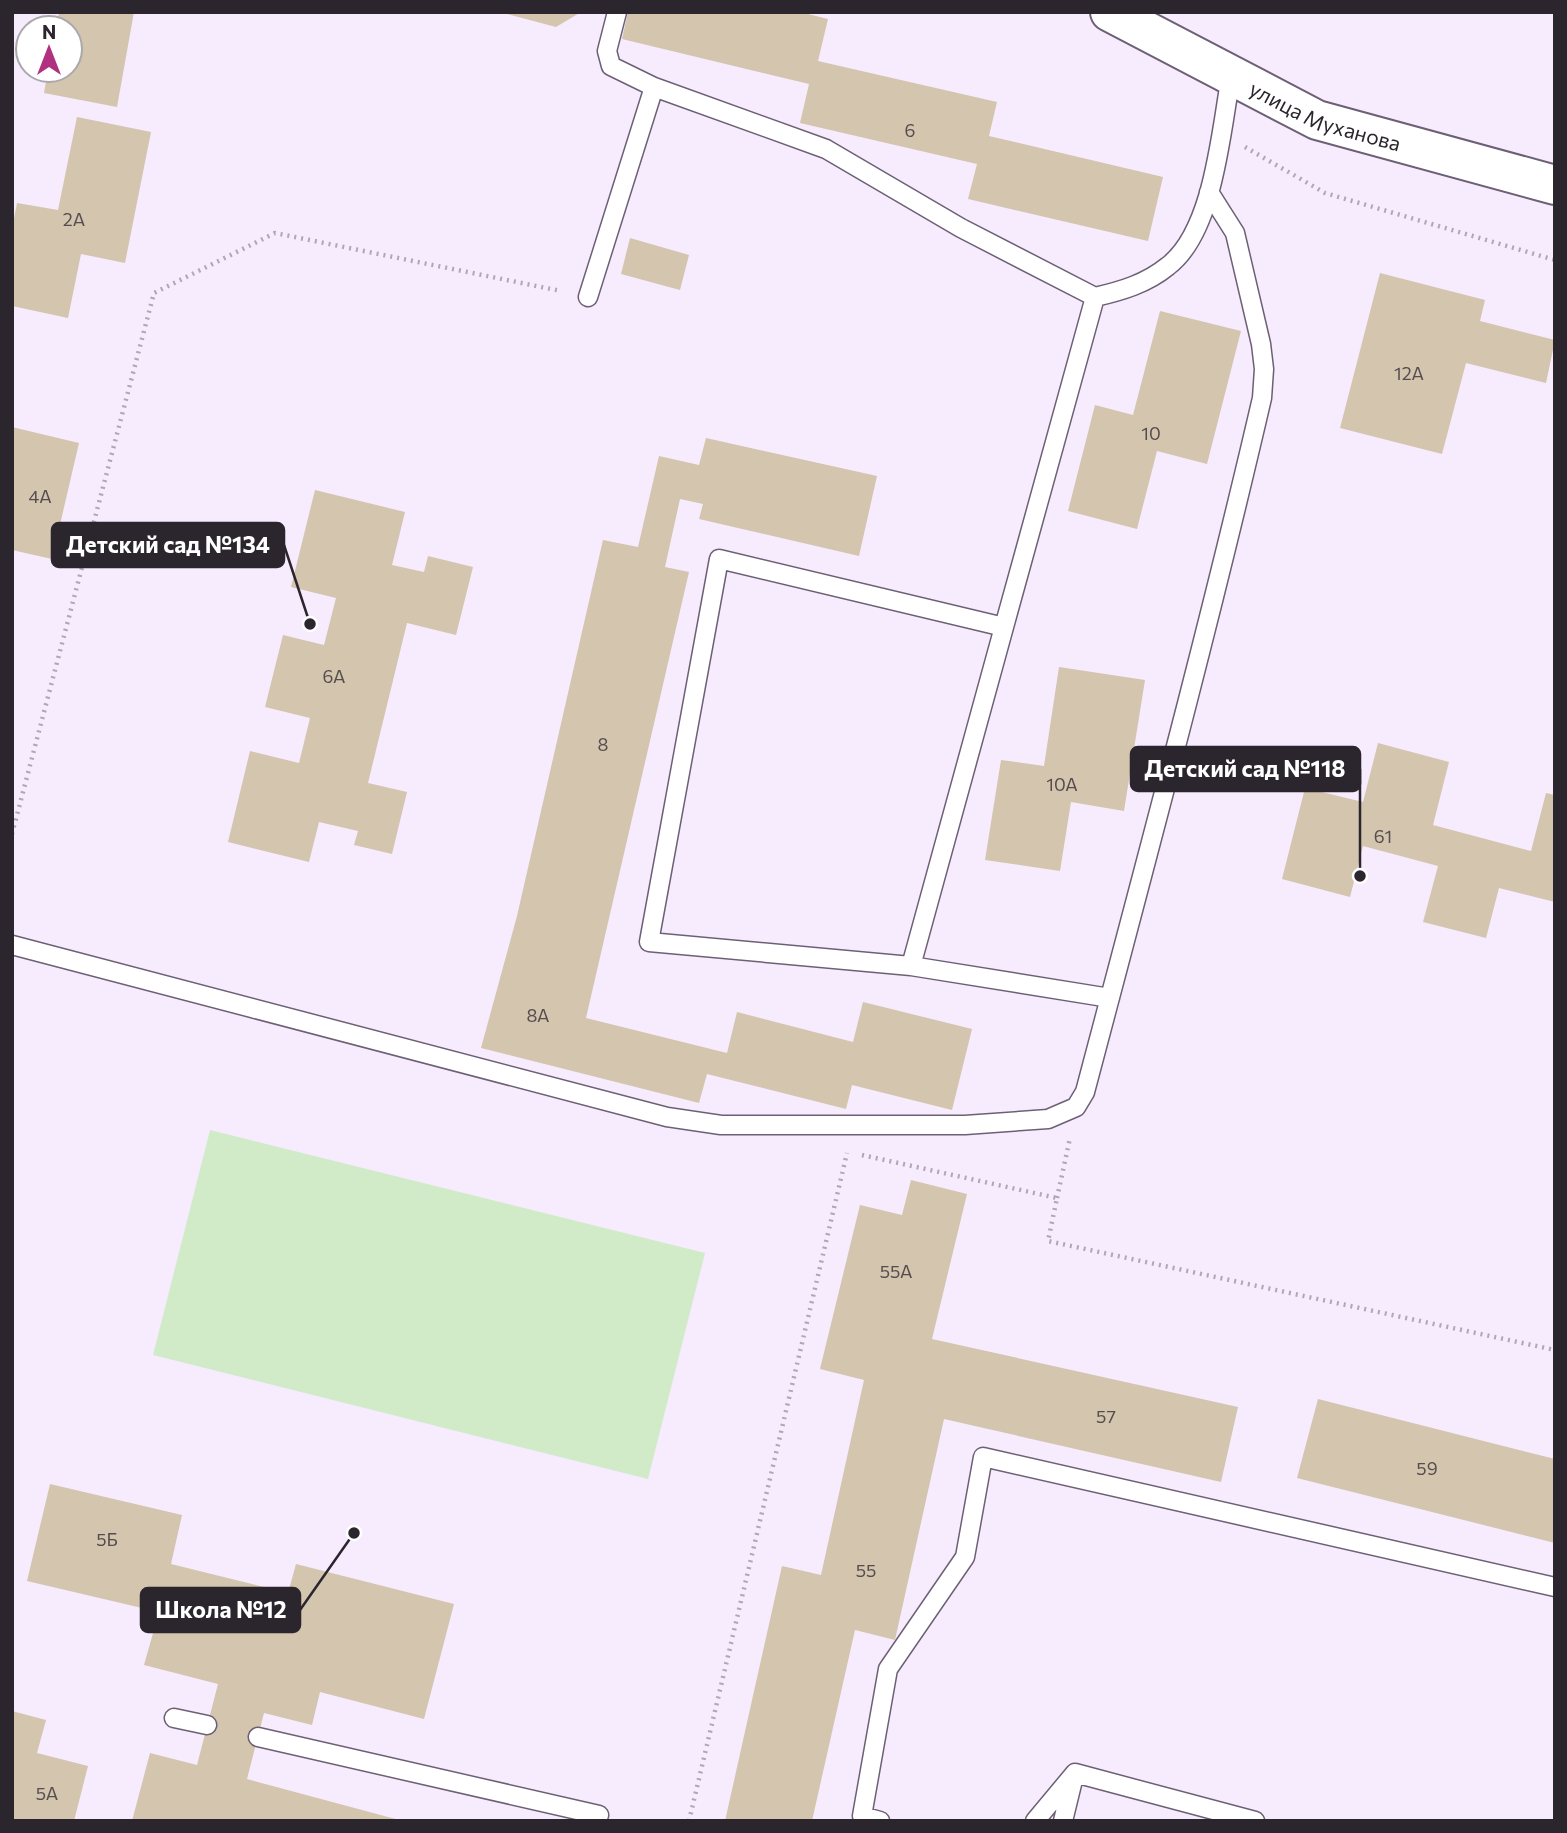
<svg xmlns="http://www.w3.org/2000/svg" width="1567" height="1833" font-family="Commissioner,sans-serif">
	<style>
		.green { fill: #d1ebc9 }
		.building { fill: #d4c5ae }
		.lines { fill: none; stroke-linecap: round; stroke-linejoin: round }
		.service-casing { stroke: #6d6075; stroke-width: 21 }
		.tertiary-casing { stroke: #6d6075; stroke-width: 42 }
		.path { stroke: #b0a6b6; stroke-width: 4.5; stroke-dasharray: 2 5; stroke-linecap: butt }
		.service { stroke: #fff; stroke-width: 18 }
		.tertiary { stroke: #fff; stroke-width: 38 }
		.labels { text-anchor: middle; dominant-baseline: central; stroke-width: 5; stroke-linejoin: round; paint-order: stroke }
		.number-label { font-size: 18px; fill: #554d4e }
		.street-label { font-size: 21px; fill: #2b252e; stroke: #fff }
		.leader { fill: none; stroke: #2b252e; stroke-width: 2.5 }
		.callout-dot { fill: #2b252e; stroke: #fff; stroke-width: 2.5 }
		.callout { fill: #2b252e; stroke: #2b252e; stroke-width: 2.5 }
		.callout-label { font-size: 23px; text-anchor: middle; font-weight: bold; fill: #fff }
	</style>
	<rect width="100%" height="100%" fill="#f7ebfe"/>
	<path class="green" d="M210,1130l495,123 -57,226 -495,-124z"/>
	<path class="building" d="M59,12h75l-17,95 -73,-14 4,-23h22v-42h-14z
		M500,12h81l-25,15z
		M628,12h172l28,7 -10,42 179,41 -8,34 174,41 -15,64 -180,-42 9,-35 -177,-41 9,-39 -187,-45z
		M77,117l74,15 -26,131 -44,-9 -13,64 -56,-12v-77l5,-26 41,7z
		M630,238l59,17 -9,35 -59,-16z
		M1380,273l105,27 -5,21 75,19 -9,43 -80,-20 -24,91 -102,-26z
		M1160,311l81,20 -34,133 -50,-13 -20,78 -69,-18 27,-106 38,10z
		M12,427l67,16 -27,116 -40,-9z
		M706,438l171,38 -18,80 -160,-37 4,-15 -23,-5 -15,68 24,5 -103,446 141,35 10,-41 116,30 10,-40 109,27 -20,81 -100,-25 -6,24 -139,-35 -8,29 -218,-55 36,-132 86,-376 35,7 21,-91 40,9z
		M315,490l90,22 -13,53 32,7 4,-16 45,11 -17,68 -49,-12 -39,160 39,9 -15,62 -38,-9 4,-14 -39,-9 -10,40 -81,-20 22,-91 49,12 11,-45 -45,-11 18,-72 41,10 12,-47 -45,-11z
		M1059,667l86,13 -21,131 -53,-9 -11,69 -75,-11 16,-100 43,6z
		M1378,743l71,19 -16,63 98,26 15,-58 9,2v107l-56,-14 -13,50 -63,-16 15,-56 -75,-20 -13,51 -68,-18 23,-91 58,14z
		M911,1180l56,14 -35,145 306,68 -17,75 -277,-63 -49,221 -40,-10 -43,191h-87l57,-255 39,9 43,-195 -44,-11 40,-164 42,10z
		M1318,1399l237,60v84l-258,-65z
		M50,1484l132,31 -11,49 117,29 8,-29 158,40 -30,115 -104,-27 -8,33 -48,-12 -17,66 156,42h-271l18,-68 47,12 21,-81 -74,-19 15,-53 -132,-31z
		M12,1711l34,9 -9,33 51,13 -14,55h-62z"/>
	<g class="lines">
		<defs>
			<path id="service" d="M617,12l-10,39 4,15 43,21 172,62 135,79 134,69
				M588,297l66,-210
				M12,945l655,172 54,8h244l83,-6 28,-12 9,-15c61,-231 123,-461 177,-694l2,-29 -3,-25 -26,-111 -26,-41
				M911,966l93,-339
				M1110,998l-199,-32 -262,-24 70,-383 285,68 91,-330c26,-6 51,-13 73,-31 46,-35 53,-136 63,-190
				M174,1718l33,7
				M258,1737l341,78 -2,6
				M880,1821l-18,-5 26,-147 77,-112 18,-100 572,130
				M1035,1821l40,-48 180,48
				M1063,1821l10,-41"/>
			<g id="tertiary">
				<path id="s1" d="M1110,12l207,108 238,65"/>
			</g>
		</defs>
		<use href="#service" class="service-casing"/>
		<use href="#tertiary" class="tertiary-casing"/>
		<path class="path" d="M1245,147l80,46 230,67
			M12,834l142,-541 121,-60 286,58
			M862,1155l195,43 -9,43 507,109
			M1057,1198l13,-60
			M689,1821l158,-668"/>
		<use href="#service" class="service"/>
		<use href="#tertiary" class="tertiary"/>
	</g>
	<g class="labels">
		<g class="number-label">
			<text x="910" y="130">6</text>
			<text x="74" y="219">2А</text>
			<text x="1409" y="373">12А</text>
			<text x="1151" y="433">10</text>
			<text x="40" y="496">4А</text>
			<text x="334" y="676">6А</text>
			<text x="603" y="744">8</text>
			<text x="1062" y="784">10А</text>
			<text x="1383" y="836">61</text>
			<text x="538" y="1015">8А</text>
			<text x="896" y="1271">55А</text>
			<text x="1106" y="1416">57</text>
			<text x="1427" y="1468">59</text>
			<text x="107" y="1539">5Б</text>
			<text x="866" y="1570">55</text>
			<text x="47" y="1793">5А</text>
		</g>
		<g class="street-label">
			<text stroke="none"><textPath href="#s1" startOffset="240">улица Муханова</textPath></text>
		</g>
	</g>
	<path class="leader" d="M310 624L284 545M1360 876L1360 769M354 1533L300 1610"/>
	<g class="callout-dot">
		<circle cx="310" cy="624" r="7"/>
		<circle cx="1360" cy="876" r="7"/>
		<circle cx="354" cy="1533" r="7"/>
	</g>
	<g class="callout">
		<rect x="52" y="523" width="232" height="44" rx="7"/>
		<rect x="1131" y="747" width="229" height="44" rx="7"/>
		<rect x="141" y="1588" width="159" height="44" rx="7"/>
	</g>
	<g class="callout-label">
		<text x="168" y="553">Детский сад №134</text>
		<text x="1245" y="777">Детский сад №118</text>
		<text x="221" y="1618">Школа №12</text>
	</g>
	<rect width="1567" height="1833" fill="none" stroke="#2b252e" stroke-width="28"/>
	<g transform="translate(49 49)"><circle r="33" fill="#ffffff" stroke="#aaa8ab" stroke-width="2"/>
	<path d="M0-5L12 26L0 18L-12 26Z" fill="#af3180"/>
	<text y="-10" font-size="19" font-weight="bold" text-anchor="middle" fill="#2b252e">N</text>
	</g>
</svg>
